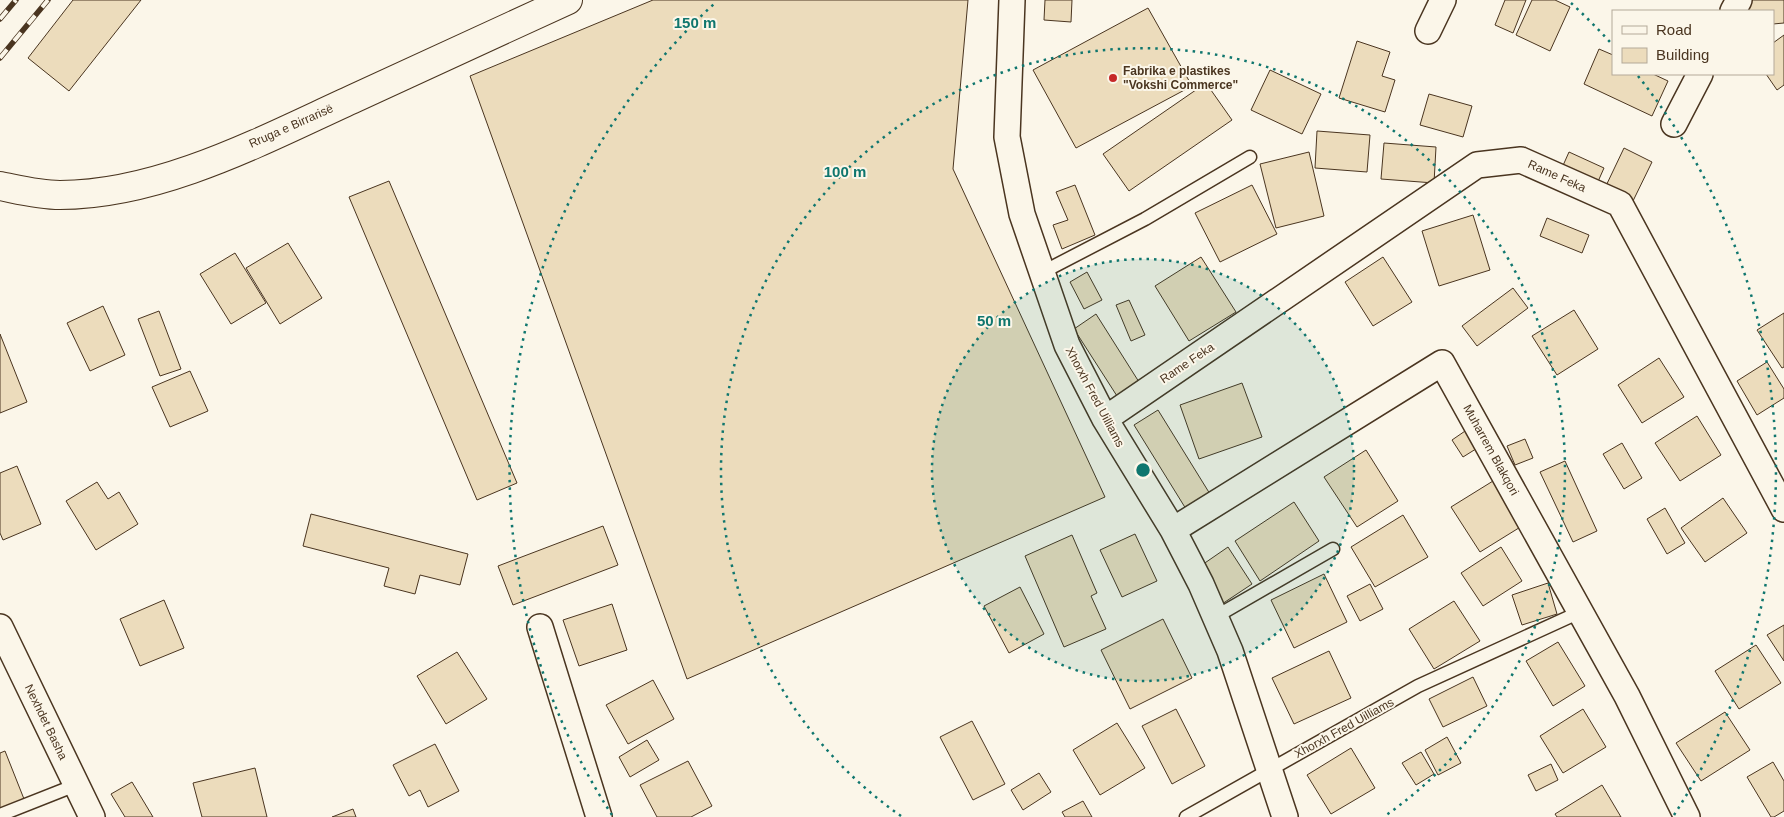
<svg xmlns="http://www.w3.org/2000/svg" width="1784" height="817" font-family="Helvetica,sans-serif">
	<style>
		.building { fill: #ecdcbc; stroke: #4a3520 }
		.lines { fill: none; stroke-linecap: round; stroke-linejoin: round }
		.service-casing { stroke: #4a3520; stroke-width: 15 }
		.minor-casing { stroke: #4a3520; stroke-width: 28 }
		.tertiary-casing { stroke: #4a3520; stroke-width: 30 }
		.service { stroke: #fbf6e9; stroke-width: 12 }
		.minor { stroke: #fbf6e9; stroke-width: 25 }
		.tertiary { stroke: #fbf6e9; stroke-width: 28 }
		.rail-casing { stroke: #4a3520; stroke-width: 5.5 }
		.rail { stroke: #fbf6e9; stroke-width: 4; stroke-dasharray: 11; stroke-linecap: butt }
		.ring { fill: none; stroke: #0f766e; stroke-width: 2.5; stroke-dasharray: 2.5 5 }
		.poi-dot { fill: #c62828; stroke: #fbf6e9; stroke-width: 2 }
		.labels { text-anchor: middle; dominant-baseline: central; stroke-width: 4; stroke-linejoin: round; paint-order: stroke }
		.poi-label { font-size: 12px; font-weight: bold; fill: #4a3520; stroke: #fbf6e9; text-anchor: start }
		.street-label { font-size: 12px; fill: #4a3520; stroke: #fbf6e9 }
		.centre { fill: #0f766e; stroke: #fbf6e9; stroke-width: 2.5 }
		.ring-label { font-size: 15px; text-anchor: middle; font-weight: bold; fill: #0f766e; stroke: #fbf6e9; stroke-width: 4; stroke-linejoin: round; paint-order: stroke }
	</style>
	<rect width="100%" height="100%" fill="#fbf6e9"/>
	<path class="building" d="M73,0h68l-72,91 -41,-33z
		M653,0h315l-15,169 152,328 -418,182 -217,-603z
		M1045,0h27l-1,22 -27,-2z
		M1505,0h21l-13,33 -18,-8z
		M1532,0h23l15,7 -20,44 -34,-16z
		M1750,0h34v23l-11,1v-13h-25z
		M1148,8l44,78 -116,62 -43,-78z
		M1784,35v50l-7,5 -11,-16h7v-31z
		M1357,41l33,11 -8,24 13,4 -10,32 -46,-14z
		M1599,49l14,6v19h40l15,7 -16,35 -68,-32z
		M1270,70l51,24 -19,40 -51,-24z
		M1206,83l26,37 -103,71 -26,-37z
		M1429,94l43,12 -9,31 -43,-12z
		M1317,131l53,4 -3,37 -52,-4z
		M1384,143l52,4 -2,36 -53,-4z
		M1624,148l28,14 -20,41 -28,-13z
		M1309,152l15,64 -48,12 -16,-64z
		M1569,152l35,16 -8,18 -35,-16z
		M389,181l128,302 -40,17 -128,-303z
		M1075,185l20,50 -33,14 -9,-24 15,-5 -12,-28z
		M1252,185l25,49 -57,28 -25,-49z
		M1473,215l17,55 -51,16 -17,-55z
		M1547,218l42,17 -7,18 -42,-17z
		M288,243l34,55 -42,26 -34,-56z
		M235,253l31,50 -35,21 -31,-50z
		M1201,257l35,55 -47,29 -34,-55z
		M1383,257l29,45 -39,24 -28,-44z
		M1087,272l15,28 -18,9 -14,-27z
		M1513,288l15,20 -51,38 -15,-20z
		M1129,300l16,35 -14,6 -15,-36z
		M103,306l22,49 -35,16 -23,-48z
		M1574,310l24,39 -41,26 -25,-39z
		M159,311l22,58 -21,7 -22,-57z
		M1784,313v54l-2,1 -25,-38z
		M1096,314l43,68 -22,14 -43,-67z
		M0,334l27,68 -27,11z
		M1659,358l25,39 -42,26 -24,-38z
		M1767,362l17,27v9l-27,17 -20,-34z
		M190,371l18,40 -38,16 -18,-40z
		M1242,383l20,54 -63,22 -19,-54z
		M1158,410l52,84 -24,15 -52,-84z
		M1697,416l24,39 -41,26 -25,-38z
		M1468,429l11,18 -16,10 -11,-17z
		M1525,439l8,19 -18,7 -8,-19z
		M1622,443l20,35 -18,11 -21,-35z
		M1366,450l32,51 -41,26 -33,-50z
		M1565,461l32,70 -24,11 -33,-70z
		M17,466l24,58 -38,16 -3,-7v-60z
		M1493,481l29,45 -42,26 -29,-45z
		M97,482l11,17 11,-7 19,32 -42,26 -30,-49z
		M1723,498l24,35 -42,29 -24,-34z
		M1294,502l25,39 -59,40 -25,-40z
		M1665,508l20,35 -18,11 -20,-35z
		M311,514l157,40 -8,31 -40,-10 -5,19 -31,-8 5,-18 -86,-22z
		M1403,515l25,42 -53,30 -24,-40z
		M603,526l15,39 -105,40 -15,-39z
		M1135,534l22,47 -35,16 -22,-47z
		M1072,535l25,58 -6,3 15,33 -42,18 -39,-91z
		M1228,547l24,37 -30,20 -23,-37z
		M1501,547l21,34 -39,25 -22,-33z
		M1324,574l23,48 -53,26 -23,-48z
		M1548,583l9,31 -35,11 -10,-30z
		M1370,584l13,25 -23,12 -13,-25z
		M1020,587l24,47 -35,19 -25,-47z
		M164,600l20,48 -44,18 -20,-47z
		M1454,601l26,40 -46,28 -25,-40z
		M612,604l15,46 -48,16 -16,-46z
		M1163,619l29,59 -62,31 -29,-59z
		M1784,625v36l-17,-26z
		M1558,642l27,44 -32,20 -27,-45z
		M1756,645l25,38 -42,26 -24,-38z
		M1329,651l22,47 -57,26 -22,-46z
		M457,652l30,47 -41,25 -29,-48z
		M1473,677l14,29 -44,21 -14,-28z
		M653,680l21,39 -46,25 -22,-39z
		M1176,709l29,57 -33,18 -30,-58z
		M1583,709l23,38 -43,26 -23,-37z
		M1725,712l25,38 -49,31 -25,-38z
		M972,721l33,63 -32,16 -33,-63z
		M1117,723l28,45 -45,27 -27,-45z
		M1447,737l14,26 -23,12 -13,-25z
		M647,740l12,20 -29,17 -11,-20z
		M435,744l24,47 -31,16 -8,-17 -11,6 -16,-31z
		M1351,748l24,40 -44,26 -24,-39z
		M5,751l19,48 -24,10v-56z
		M1421,752l13,22 -18,11 -14,-22z
		M688,761l24,45 -21,11h-34l-17,-32z
		M1773,762l11,19v30l-10,6h-3l-24,-40z
		M1551,764l7,16 -22,11 -8,-16z
		M255,768l12,49h-65l-9,-34z
		M1039,773l12,19 -28,18 -12,-20z
		M132,782l21,35h-28l-14,-23z
		M1602,785l19,32h-64l-2,-3z
		M1083,801l9,16h-27l-3,-5z
		M353,809l3,8h-24z"/>
	<g class="lines">
		<defs>
			<path id="service" d="M1041,273l104,-54 105,-62
				M1215,617l118,-68
				M0,815l76,-30
				M1186,817l232,-131 162,-74"/>
			<path id="minor" d="M1012,0l-5,137 15,77 45,131 38,74 68,111 28,54 29,67 55,166
				M1733,11l6,-11
				M1428,31l15,-31
				M1674,124l26,-50
				M1105,419l372,-254 44,-5 99,44 164,305
				M1173,530l269,-167 185,333 60,121
				M0,627l92,190
				M540,627l59,190"/>
			<path id="tertiary" d="M0,186c20,4 39,9 60,9 101,0 205,-56 295,-97 71,-33 142,-66 213,-98"/>
		</defs>
		<use href="#service" class="service-casing"/>
		<use href="#minor" class="minor-casing"/>
		<use href="#tertiary" class="tertiary-casing"/>
		<use href="#service" class="service"/>
		<use href="#minor" class="minor"/>
		<use href="#tertiary" class="tertiary"/>
		<defs>
			<path id="rail" d="M0,19l16,-19
				M0,58l48,-58"/>
		</defs>
		<use href="#rail" class="rail-casing"/>
		<use href="#rail" class="rail"/>
	</g>
	<circle cx="1143" cy="470" r="211" fill="#0f766e" fill-opacity=".12"/>
	<g class="ring">
		<circle cx="1143" cy="470" r="211"/>
		<path d="M901 816A422 422 0 1 1 1385 816"/>
		<path d="M612 815A633 633 0 0 1 715 3M1571 3A633 633 0 0 1 1610 42M1638 76A633 633 0 0 1 1674 815"/>
	</g>
	<circle class="poi-dot" cx="1113" cy="78" r="5"/>
	<g class="labels">
		<g class="poi-label">
			<text x="1123" y="71">Fabrika e plastikes<tspan x="1123" dy="14">"Vokshi Commerce"</tspan></text>
		</g>
		<g class="street-label">
			<text transform="translate(291 126) rotate(-24)">Rruga e Birrarisë</text>
			<text transform="translate(1557 176) rotate(24)">Rame Feka</text>
			<text transform="translate(1187 363) rotate(-34)">Rame Feka</text>
			<text transform="translate(1095 397) rotate(62)">Xhorxh Fred Uilliams</text>
			<text transform="translate(1491 450) rotate(61)">Muharrem Blakqori</text>
			<text transform="translate(46 722) rotate(64)">Nexhdet Basha</text>
			<text transform="translate(1344 728) rotate(-29)">Xhorxh Fred Uilliams</text>
		</g>
	</g>
	<circle cx="1143" cy="470" r="8" class="centre"/>
	<g class="ring-label">
		<text x="695" y="28">150 m</text>
		<text x="845" y="177">100 m</text>
		<text x="994" y="326">50 m</text>
	</g>
	<rect x="1612" y="10" width="162" height="65" fill="#fbf6e9" stroke="#b4a999"/>
	<rect x="1622" y="26" width="25" height="8" fill="#fbf6e9" stroke="#b4a999"/>
	<text x="1656" y="35" font-size="15" fill="#4a3520">Road</text>
	<rect x="1622" y="48" width="25" height="15" fill="#ecdcbc" stroke="#b4a999"/>
	<text x="1656" y="60" font-size="15" fill="#4a3520">Building</text>
</svg>
